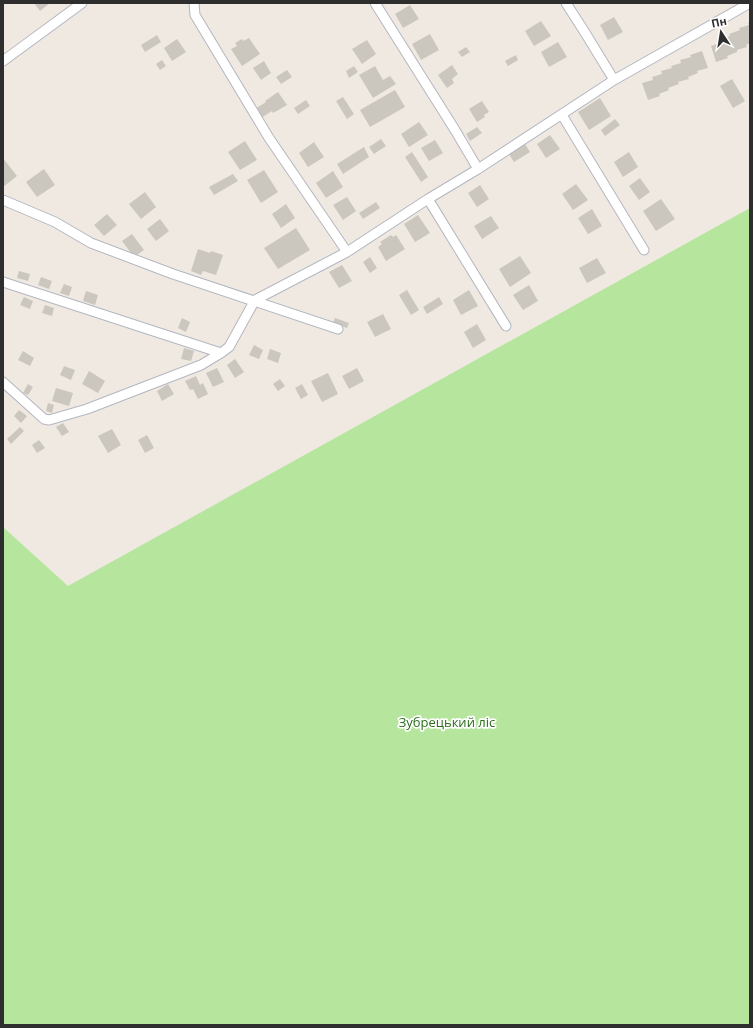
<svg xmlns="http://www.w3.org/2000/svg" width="753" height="1028" font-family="'Open Sans',sans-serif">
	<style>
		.green { fill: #b6e59e }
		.building { fill: #cbc7bf }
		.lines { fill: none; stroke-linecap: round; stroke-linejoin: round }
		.street-casing { stroke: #b4b7c1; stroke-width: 11 }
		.street { stroke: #fff; stroke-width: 9 }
		.labels { text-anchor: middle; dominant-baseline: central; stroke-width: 3.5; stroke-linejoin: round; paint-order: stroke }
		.park-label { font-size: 13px; fill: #2c6e1b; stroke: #fff }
	</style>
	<rect width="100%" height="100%" fill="#efe9e1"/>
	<path class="green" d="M750,208v817h-747v-498l65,59z"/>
	<path class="building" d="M34,3h16l-10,8z
		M410,5l9,14 -16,9 -8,-14z
		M614,17l9,15 -15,8 -8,-15z
		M541,21l10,15 -17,10 -9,-15z
		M750,22v21l-4,2 1,2 -10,3v2l-10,4 1,2 -12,4 -5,-16 11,-4 -1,-3 9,-3 -1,-2 11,-4 -1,-2 10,-3 -1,-2z
		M430,34l9,16 -18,10 -9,-16z
		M157,35l4,7 -16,10 -4,-7z
		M249,38l11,16 -18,12 -11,-17 6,-3 -2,-3 7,-4 1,2z
		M177,39l9,13 -14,9 -8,-13z
		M367,40l9,14 -14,10 -10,-15z
		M558,42l9,15 -18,10 -8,-15z
		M466,47l4,5 -8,5 -4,-5z
		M702,51l6,17 -11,3 1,2 -10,4 1,2 -11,3 1,2 -11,4 1,2 -10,4 1,2 -12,4 -6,-17 11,-3 -1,-3 10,-3 -1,-3 11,-3 -1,-2 10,-3 -1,-3 11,-3 -1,-2z
		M516,55l2,5 -10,6 -3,-5z
		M162,60l4,6 -6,4 -4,-6z
		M264,61l7,12 -10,7 -8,-12z
		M452,65l6,9 -6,5 2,4 -7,5 -9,-13z
		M354,66l4,6 -9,6 -3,-7z
		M375,66l8,14 7,-4 6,8 -23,14 -14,-23z
		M287,70l5,7 -11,7 -5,-7z
		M732,79l13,22 -12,7 -13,-22z
		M395,90l10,17 -35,20 -10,-17z
		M278,92l9,13 -14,8 -1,-2 -11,7 -6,-9 11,-7 -1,-1z
		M343,97l11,17 -7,5 -11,-18z
		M600,98l11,18 -22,14 -11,-18z
		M306,100l4,6 -12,8 -4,-6z
		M482,101l7,11 -5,3 1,2 -8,5 -8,-13z
		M615,119l5,6 -15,11 -4,-6z
		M419,122l9,13 -19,12 -8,-13z
		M477,127l5,6 -12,8 -4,-7z
		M550,135l10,14 -14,9 -9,-14z
		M381,139l5,7 -12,8 -5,-7z
		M435,140l8,13 -14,8 -8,-13z
		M245,141l12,19 -17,10 -12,-18z
		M314,142l10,15 -16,10 -9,-14z
		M525,144l5,8 -16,10 -5,-8z
		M364,147l5,10 -26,17 -6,-10z
		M412,152l16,25 -7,5 -16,-25z
		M629,152l9,15 -15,10 -9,-15z
		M3,158l14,18 -14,11z
		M44,169l11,16 -18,12 -11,-15z
		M264,170l14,22 -17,11 -14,-23z
		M333,171l10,16 -17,11 -10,-15z
		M233,174l5,7 -24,14 -5,-8z
		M640,178l10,14 -11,8 -10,-14z
		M576,184l12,16 -15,10 -11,-16z
		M480,185l9,14 -12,8 -9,-14z
		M145,192l11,15 -15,12 -12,-15z
		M347,197l9,14 -13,9 -10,-15z
		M661,199l14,20 -19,12 -13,-20z
		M376,202l4,6 -17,11 -4,-6z
		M286,204l9,14 -14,10 -9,-14z
		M592,209l10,17 -14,8 -10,-16z
		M107,214l10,11 -13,11 -10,-11z
		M418,215l12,18 -15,9 -11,-18z
		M491,216l8,12 -17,11 -8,-13z
		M160,219l9,12 -13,10 -9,-12z
		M296,228l14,22 -32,19 -14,-21z
		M132,234l12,16 -10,7 -12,-16z
		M391,235l2,2 3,-2 9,14 -19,12 -8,-14 4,-3 -2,-2z
		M198,249l12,4 1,-2 12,4 -7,20 -13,-4 -2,4 -10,-4z
		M520,256l11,17 -21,14 -11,-18z
		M370,257l7,11 -7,5 -7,-11z
		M597,258l9,15 -19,10 -8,-15z
		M342,265l10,16 -13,7 -10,-16z
		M19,271l11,3 -2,7 -11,-3z
		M41,277l11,4 -3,8 -11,-4z
		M64,284l8,3 -3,9 -9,-3z
		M529,285l9,16 -15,9 -10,-15z
		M407,290l12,20 -8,5 -12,-20z
		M469,290l9,16 -17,9 -8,-15z
		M86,291l12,4 -3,10 -12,-4z
		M24,297l9,4 -3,8 -10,-4z
		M439,297l4,7 -16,10 -4,-7z
		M45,305l9,3 -2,8 -10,-3z
		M383,314l8,15 -16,8 -8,-15z
		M182,318l8,4 -4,10 -8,-4z
		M335,318l14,5 -2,5 -14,-5z
		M477,324l9,16 -13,8 -9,-16z
		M254,345l9,5 -4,9 -10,-4z
		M184,348l10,3 -3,10 -10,-2z
		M270,349l11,4 -3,10 -11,-4z
		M23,351l11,7 -4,8 -12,-6z
		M235,359l9,13 -9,6 -8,-13z
		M64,366l11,4 -4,10 -11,-5z
		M217,368l7,14 -11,5 -7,-14z
		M357,368l7,13 -15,8 -7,-13z
		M89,371l16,10 -7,12 -16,-9z
		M328,373l10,21 -16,8 -11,-21z
		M196,376l4,9 3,-2 5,11 -10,5 -5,-10 -3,1 -5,-9z
		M280,379l5,7 -7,5 -5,-7z
		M28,384l5,3 -5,8 -5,-2z
		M168,384l6,10 -12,7 -5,-10z
		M302,384l6,11 -7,4 -6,-11z
		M56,388l17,5 -4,13 -17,-5z
		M48,403l6,2 -2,8 -6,-2z
		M19,410l8,6 -6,7 -7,-7z
		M63,423l6,9 -7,4 -6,-9z
		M20,427l4,4 -13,13 -4,-5z
		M112,429l9,16 -13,8 -10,-17z
		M147,435l7,13 -9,5 -7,-13z
		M39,440l6,8 -8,5 -5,-8z"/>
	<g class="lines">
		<defs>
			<path id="street" d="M194,3l1,12 74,123 78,114
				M375,3l80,127 23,39
				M566,3l18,28 30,49
				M3,61l79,-58
				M562,115l82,135
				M428,199l78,127
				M3,200l52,22 36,21 82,31 165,55
				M3,282l218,71
				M3,382l41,37 5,1 38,-11 114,-44 20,-12 8,-6 26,-47 92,-48 81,-53 50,-30 136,-89 136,-77"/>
		</defs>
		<use href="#street" class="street-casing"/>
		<use href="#street" class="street"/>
	</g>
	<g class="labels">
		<g class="park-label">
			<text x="447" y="722">Зубрецький ліс</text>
		</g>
	</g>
	<rect width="753" height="1028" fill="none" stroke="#2e2e2e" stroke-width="8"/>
	<g transform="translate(721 32) rotate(348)" stroke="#ffffff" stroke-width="3" paint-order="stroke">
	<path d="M0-3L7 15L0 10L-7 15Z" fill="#2e2e2e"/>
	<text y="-6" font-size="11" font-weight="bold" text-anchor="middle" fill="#2e2e2e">Пн</text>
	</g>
</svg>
